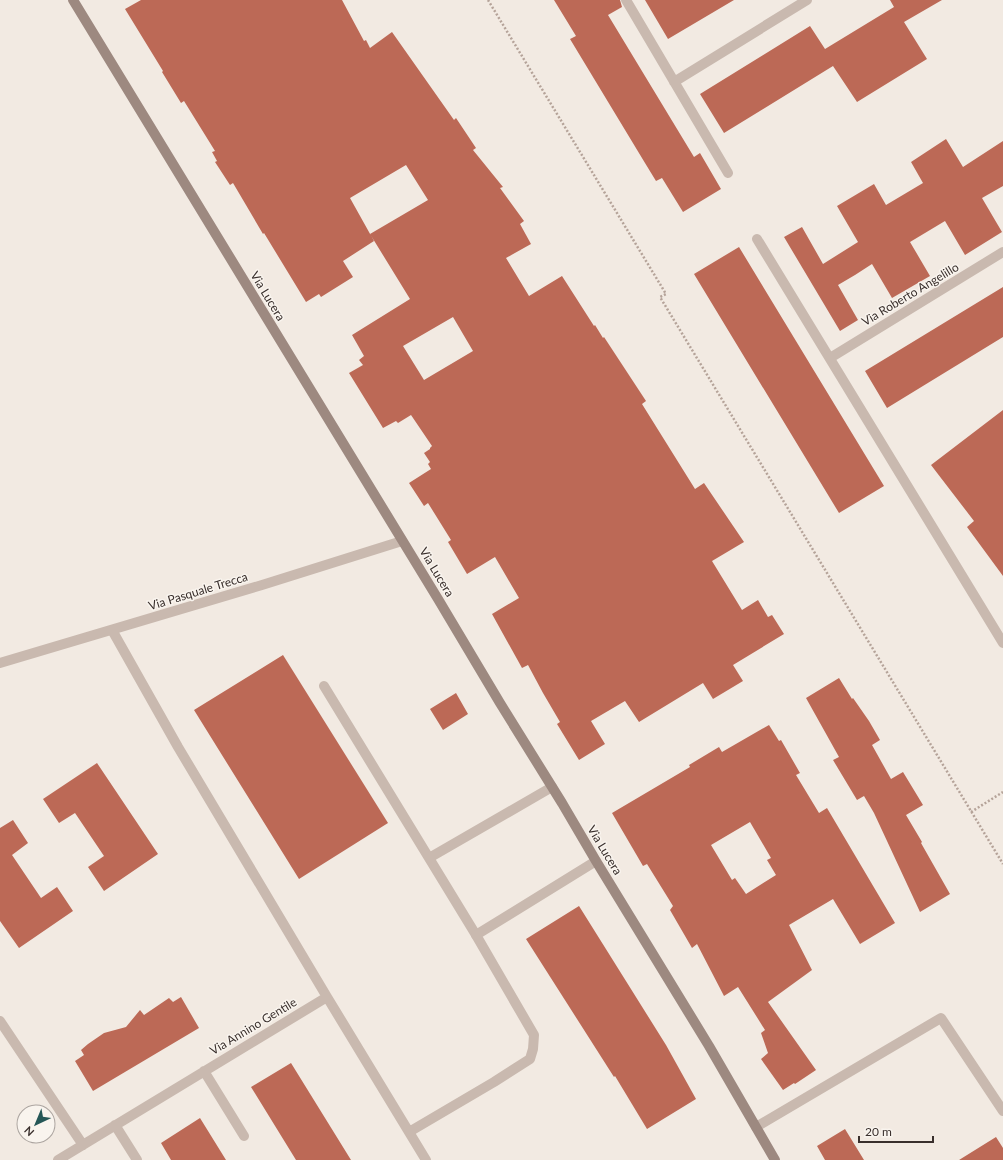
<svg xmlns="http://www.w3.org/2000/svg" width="1003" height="1160" font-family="Lato,sans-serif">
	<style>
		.building { fill: #bc6956; fill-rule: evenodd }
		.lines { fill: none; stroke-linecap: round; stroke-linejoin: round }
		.path { stroke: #b5a399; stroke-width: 2.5; stroke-dasharray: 2 2; stroke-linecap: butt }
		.service { stroke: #c9b9af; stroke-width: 10 }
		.minor { stroke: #c9b9af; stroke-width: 10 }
		.secondary { stroke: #9d8980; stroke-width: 10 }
		.labels { text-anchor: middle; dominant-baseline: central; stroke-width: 3; stroke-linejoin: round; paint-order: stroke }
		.street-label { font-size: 12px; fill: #392f2c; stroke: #f9f4ee }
	</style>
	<rect width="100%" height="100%" fill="#f2eae2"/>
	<path class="building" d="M141,0h201l22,41 2,-1 4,8 22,-16 62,88 2,-2 20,30 -3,2 30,37 -3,1 24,33 -4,3 11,20 -25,14 23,38 33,-20 32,50 1,-1 8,13 1,-1 42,64 -4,3 53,85 9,-6 40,59 -32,19 30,49 16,-10 10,17 4,-2 12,19 -51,31 10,16 -30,18 -10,-16 -64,39 -14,-21 -34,20 14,23 -26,16 -22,-36 3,-2 -17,-29 -15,-28 -6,3 -30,-54 27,-16 -24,-41 -28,17 -19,-32 3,-2 -23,-37 -4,3 -15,-23 22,-14 -3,-5 2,-2 -6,-9 6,-4v-1l2,-2 -21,-31 -13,8 -2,-2 -13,7 -34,-55 14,-8 -4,-5 5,-4 -12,-21 58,-36 -40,-65 58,-34 -22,-35 -56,33 24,43 -31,20 10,16 -32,20 -2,-3 -13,8 -42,-69 -1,1 -30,-51 -3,2 -15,-23 2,-1 -5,-9 3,-1 -31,-50 -3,2 -19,-31 1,-1 -38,-62zM453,317l20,34 -49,29 -21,-34z
		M554,0h66l2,7 -14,8 86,142 6,-4 21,36 -38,23 -21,-34 -6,3 -11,-18 -75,-124 6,-3z
		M645,0h89l-66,39z
		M890,0h52l-38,22 23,37 -70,43 -24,-36 -109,67 -24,-39 110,-68 15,23 69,-42z
		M946,139l17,28 40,-26v45l-21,12 20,34 -37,23 -20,-34 -35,21 20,34 -38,22 -20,-34 -17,11 -17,10 20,35 -18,11 -56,-94 18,-10 21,37 35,-22 -21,-36 37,-22 12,21 37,-22 -12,-21z
		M739,247l145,239 -45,27 -145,-239z
		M1003,287v50l-116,71 -22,-37z
		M1003,410v166l-36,-49 7,-6 -43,-56z
		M283,655l105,168 -89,56 -105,-169z
		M839,678l13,21 1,-1 16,23 11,19 -8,5 19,34 12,-7 20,33 -17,10 16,27 -1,1 29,51 -30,18 -46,-99 -10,-17 -7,4 -24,-40 6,-3 -33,-59z
		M456,693l12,21 -25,16 -13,-21z
		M769,725l10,16 2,-1 19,33 -4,2 23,38 8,-5 68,115 -35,21 -27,-45 -44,26 23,45 -44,32 48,68 -21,14 -1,-1 -11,7 -22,-31 7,-6 -7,-20 4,-3 -27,-43 -14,9 -27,-52 -5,4 -22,-38 3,-4 -26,-42 -4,2 -31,-53 78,-46 -1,-2 30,-18 3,5zM750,822l21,36 -4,2 9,15 -30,19 -11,-16 -3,2 -21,-35z
		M97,763l61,91 -54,37 -16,-24 16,-11 -29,-43 -16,10 -16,-24z
		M13,820l15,23 -16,12 29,43 16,-11 16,24 -54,37 -19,-27v-93z
		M579,906l87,139 30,54 -49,30 -32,-53 -1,1 -88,-138z
		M181,997l18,31 -106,63 -18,-30 9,-6 -3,-5 7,-6 16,-11 22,-6 14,-17 4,5 25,-17 4,4z
		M291,1063l60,97h-55l-45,-73z
		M200,1118l26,42h-55l-10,-17z
		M845,1129l19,31h-39l-8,-14z
		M996,1137l7,11v12h-44z"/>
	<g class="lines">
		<path class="path" d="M488,0l178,294 -6,3 343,567
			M971,812l32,-20"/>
		<path class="service" d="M324,686l152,249
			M429,858l123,-71"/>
		<path class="minor" d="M626,0l102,173
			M674,82l133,-82
			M757,239l246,404
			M830,358l173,-106
			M112,630l66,117 149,250 99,163
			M0,663l262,-78 140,-44
			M0,1021l83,124
			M204,1071l40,65
			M115,1125l22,35
			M756,1127l185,-109 62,93
			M409,1132l85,-50 36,-23 3,-10 1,-14 -58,-100 120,-74
			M58,1160l269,-163"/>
		<path class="secondary" d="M73,0l365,599 62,104 62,100 34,58 113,185 66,114"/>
	</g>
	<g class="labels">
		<g class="street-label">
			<text transform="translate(910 294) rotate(-31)">Via Roberto Angelillo</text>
			<text transform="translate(268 296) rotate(59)">Via Lucera</text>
			<text transform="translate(437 572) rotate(59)">Via Lucera</text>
			<text transform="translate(198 591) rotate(-17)">Via Pasquale Trecca</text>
			<text transform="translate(605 850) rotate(59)">Via Lucera</text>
			<text transform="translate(253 1026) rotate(-31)">Via Annino Gentile</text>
		</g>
	</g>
	<g transform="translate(36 1124) rotate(224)"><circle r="19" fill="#f9f4ee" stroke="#aca5a0"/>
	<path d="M0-3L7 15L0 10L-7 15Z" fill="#255757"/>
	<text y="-6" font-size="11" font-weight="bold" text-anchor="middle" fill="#392f2c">N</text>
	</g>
	<path d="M859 1136v6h74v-6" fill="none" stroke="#392f2c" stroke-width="2"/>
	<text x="865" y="1136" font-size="12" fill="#392f2c" stroke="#f9f4ee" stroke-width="3" paint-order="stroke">20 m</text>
</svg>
